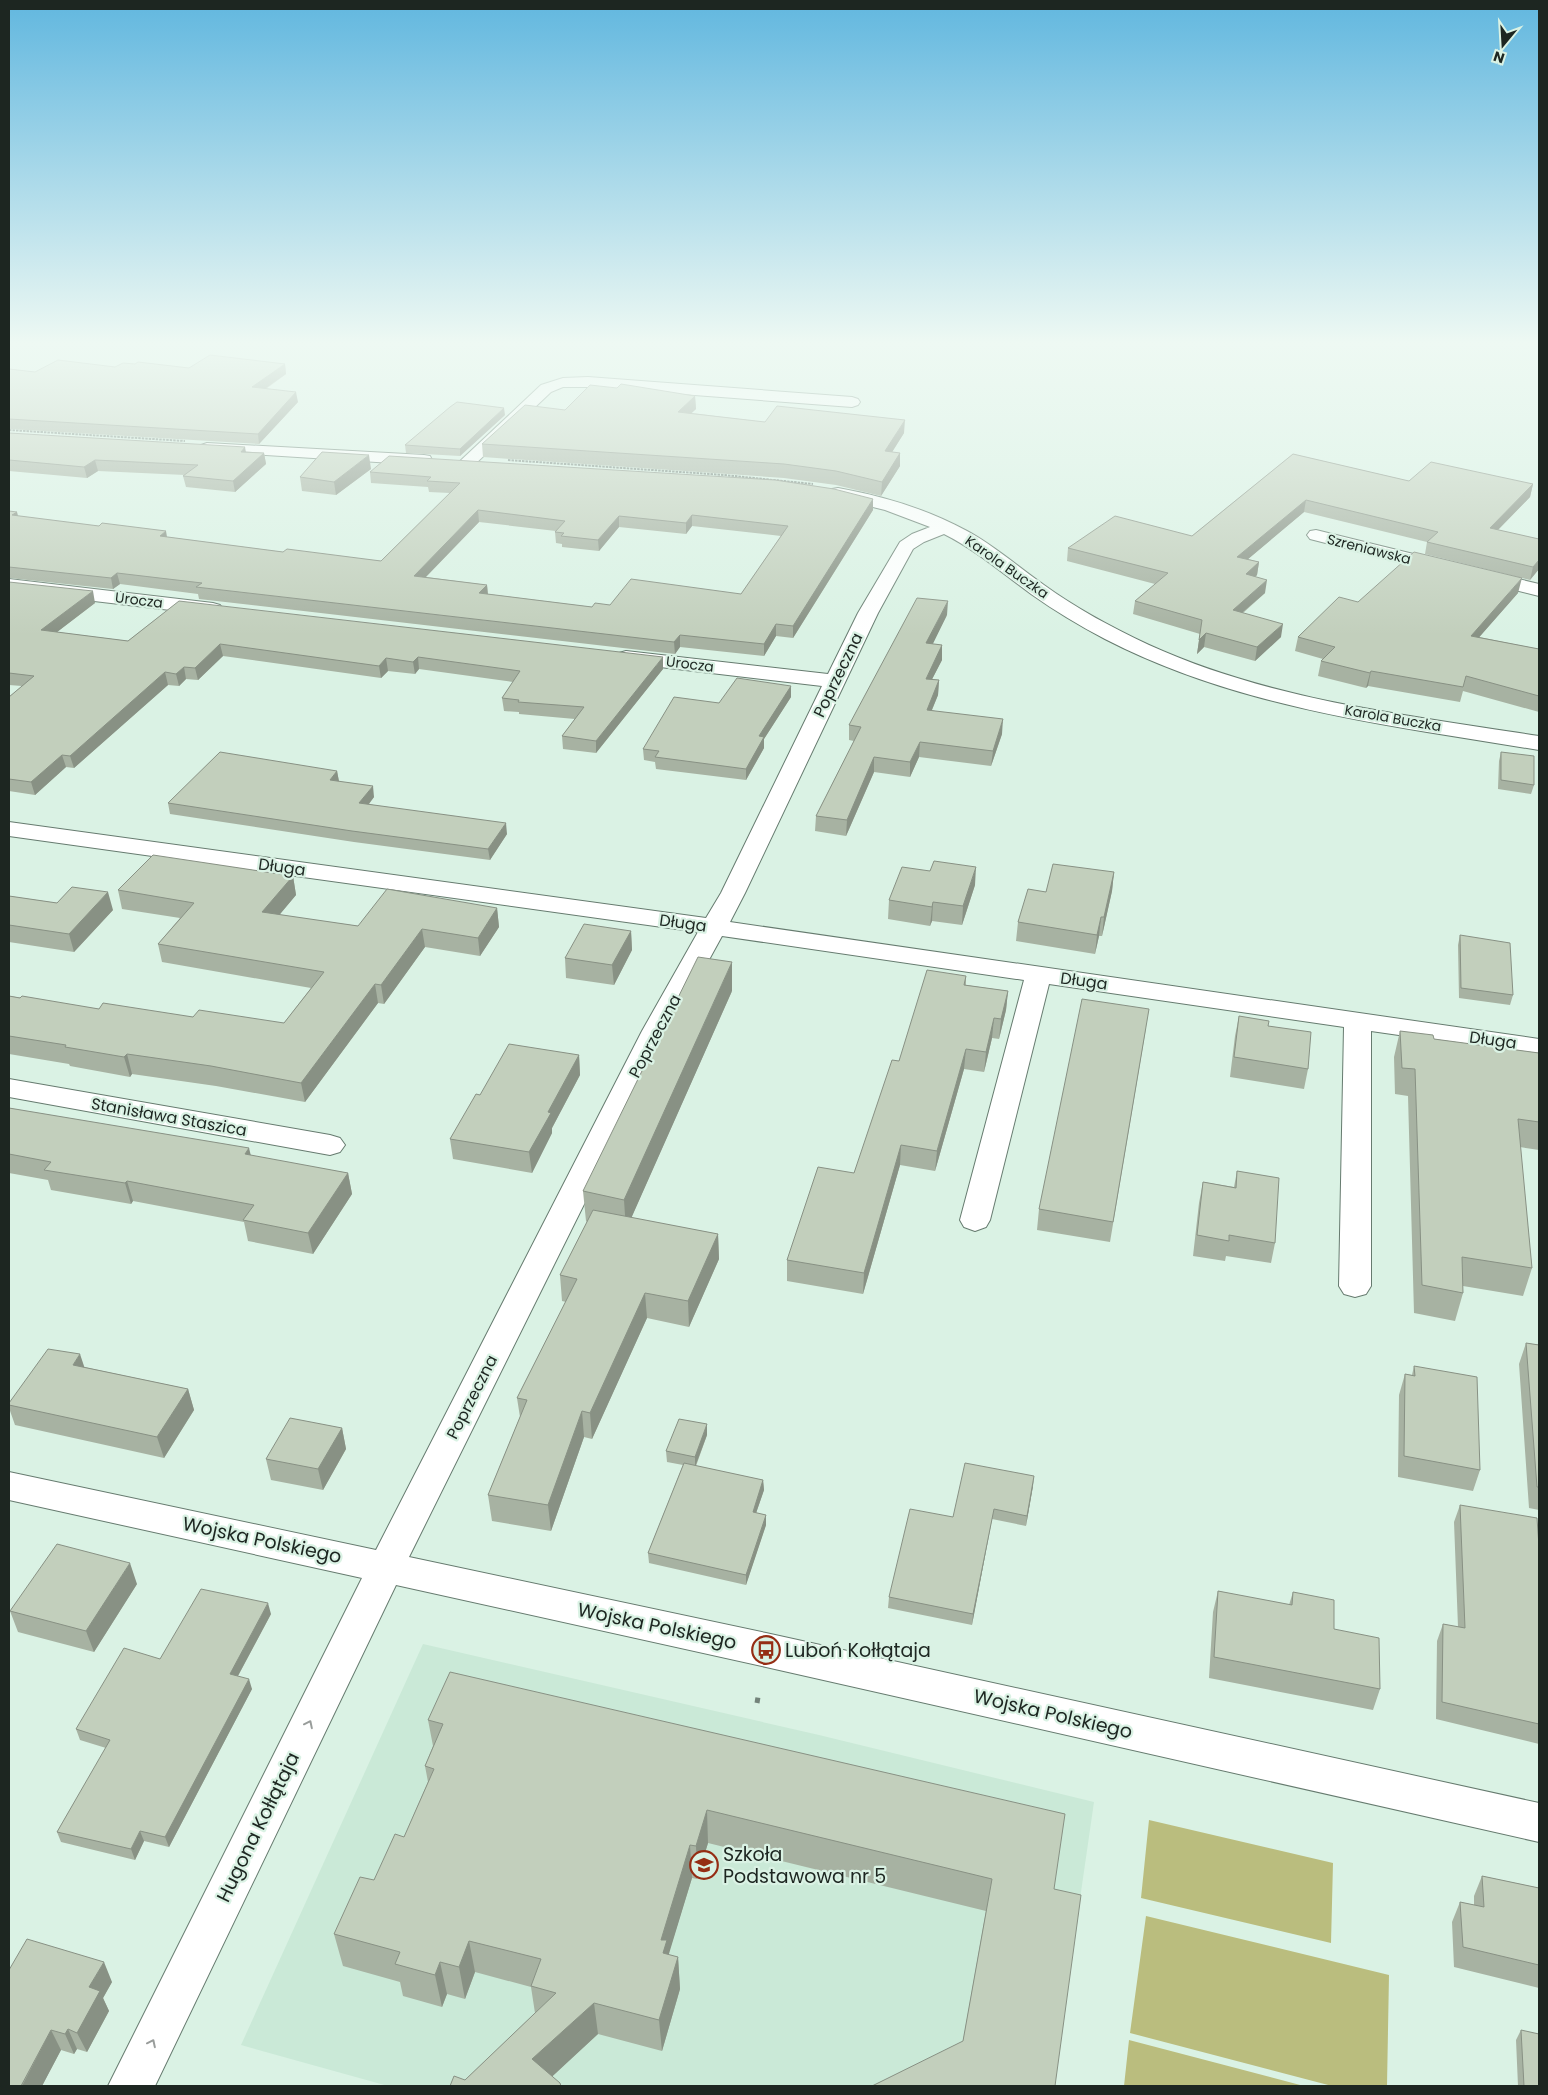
<svg xmlns="http://www.w3.org/2000/svg" width="1548" height="2095" font-family="Poppins,sans-serif">
	<style>
		.built { fill: #cae9d7 }
		.green { fill: #babd7e }
		.lines { fill: none; stroke-linecap: round; stroke-linejoin: round }
		.minor-casing { stroke: #667b6f; stroke-width: 2 }
		.path-far1 { stroke: #73837a; stroke-width: 2; stroke-dasharray: 2.5 1; stroke-linecap: butt }
		.path { stroke: #73837a; stroke-width: 5; stroke-dasharray: 5.5 4; stroke-linecap: butt }
		.minor { fill: #fff; fill-rule: evenodd }
		.wall { fill: #a7b2a2; fill-rule: evenodd }
		.shaded-wall { fill: #889184 }
		.building { fill: #c2cfbc; stroke: #889184; fill-rule: evenodd }
		.oneway { stroke: #999d9b }
		.labels { text-anchor: middle; dominant-baseline: central; stroke-width: 4.5; stroke-linejoin: round; paint-order: stroke }
		.far-street-label { font-size: 14px; fill: #1d2621; stroke: #daf2e4 }
		.street-label { font-size: 16px; fill: #1d2621; stroke: #daf2e4 }
		.near-street-label { font-size: 19px; fill: #1d2621; stroke: #daf2e4 }
		.near-poi-label { font-size: 19px; fill: #1d2621; stroke: #daf2e4; text-anchor: start }
	</style>
	<rect width="100%" height="100%" fill="#daf2e4"/>
	<path class="built" d="M423,1644l396,91 275,67 -41,284h-665l-147,-41z"/>
	<path class="green" d="M1149,1820l184,43 -2,80 -190,-45z
		M1146,1916l243,59 -2,111h-55l-202,-53z
		M1129,2040l175,46h-180z"/>
	<g class="lines">
		<defs>
			<path id="minor" d="M588,377l264,20 6,2 2,3 -2,3 -6,2 -264,-20h-25l-12,5 -79,75h-12l-2,-4 83,-78 22,-7z
				M207,443l217,12 6,1 2,4 -2,4 -6,1 -223,-14 -2,-3 2,-3z
				M838,488c45,8 89,21 129,43 28,15 51,36 77,54 33,24 69,43 105,60 123,56 258,70 390,91v14c-37,-6 -74,-12 -112,-18 -111,-18 -221,-41 -322,-93 -25,-13 -50,-28 -74,-45 -29,-21 -55,-44 -87,-60l-20,8 -11,7 -35,64 -133,280 -15,29 809,117v16l-168,-24v255l-5,8 -11,3 -11,-3 -5,-8 5,-259 -295,-43 -59,236 -4,7 -11,4 -11,-4 -4,-7 64,-240 -302,-44 -52,95 -261,526 357,76 773,170v39l-773,-175 -370,-82 -241,501h-47l254,-508 -353,-78v-28l367,78 266,-519 56,-99 -689,-96v-14l697,96 15,-25 101,-207 -196,-23 -7,-2 -3,-4 3,-4 7,-2 202,23 30,-61 42,-71 12,-8 18,-7 -45,-17 -53,-13 -3,-4 3,-4z
				M1316,530l134,33 2,4 -2,4 -7,2 -133,-34 -3,-4 3,-4z
				M1485,571l54,13v12l-61,-15 -2,-4 2,-4z
				M9,579l204,24 7,2 3,4 -3,4 -7,2 -204,-24z
				M9,1079l321,56 10,3 5,7 -5,7 -10,3 -321,-58z"/>
		</defs>
		<use href="#minor" class="minor-casing"/>
		<path class="path-far1" d="M175,341l3,1
			M9,430l176,11
			M508,460l216,15 89,9"/>
		<path class="path" d="M757,1703l1,-6"/>
		<use href="#minor" class="minor"/>
	</g>
	<path class="wall" d="M285,364l1,10 -20,15 32,13 -39,42 -250,-15v-60l26,3 80,-5 74,1z
		M695,396l1,13 -5,4 74,9 139,11 -12,19 8,1v13l-19,30 -45,-11 -52,-7 -301,-21 -1,-13 83,-34z
		M505,415l-45,41 -54,-3 -1,-8z
		M9,433l255,20 2,11 -31,28 -49,-5 -3,-11 2,-1 -87,-4 -11,7 -78,-7z
		M1293,454l116,27 124,3 -3,13 -32,33 41,9v30l-9,11 -105,-26 2,-12 -123,-30 -56,47 11,3 -2,13 -2,2 10,16 -22,20 38,24 -26,24 -51,-14 -7,7 3,-20 -67,-20 2,-13 20,-17 -88,-23 1,-13 124,-12z
		M371,469l-35,26 -34,-4 -2,-14z
		M370,472l503,38 -80,128 -17,-2 -12,20 -84,-9 -5,7 -476,-55 -1,-5 -78,-10 -7,5 -104,-11v-67l9,5 149,21 116,15 98,9 69,-68 -21,-1 -1,-5 -57,-4zM479,522l77,9 -1,1 1,11 6,1v3l37,4 20,-24 67,7 6,-8 89,10 -40,58 -131,11 -18,2 -104,-13 -1,-9 -61,-8z
		M9,582l86,21 -38,29 71,9 51,-40 484,68 -67,84 -33,-4 -1,-13 13,-17 -56,-5v-2l-15,-1 -2,-13 11,-16 -94,-13 -4,5 -27,-3 -7,7 -158,-22 -25,24 -12,-1 -7,7 -11,-1 -94,83 -8,-1 -31,28 -26,-4v-94l13,-11 -13,-1z
		M1518,593l-39,44 60,12v63l-76,-21 -3,11 -92,-16 -2,2 -48,-12 3,-15 2,-2 -28,-8 3,-14 60,-35z
		M947,615l-15,29 10,16 -10,19 7,1 -1,15 -6,15 70,24 -11,32 -72,-9 -9,20 -36,-5 -28,64 -31,-5 1,-15 38,-75 -5,-1v-15z
		M791,686v11l-27,42v9l-18,32 -90,-11 -1,-7 -11,-2 -1,-11 76,-46z
		M1501,752l33,33 -3,9 -33,-5 1,-28z
		M337,771l2,10 35,16 -5,7 138,30 -17,26 -136,-18 -184,-28 -2,-11z
		M1114,872l-2,19 -10,45h-3l-4,18 -79,-13 2,-19 28,-30z
		M293,876l3,19 -17,20 79,11 139,-18 2,19 -19,29 -55,-9 -41,57 -6,-1 -73,99 -89,-16 -84,-12 -2,3 -60,-11 -1,-2 -60,-10v-58l90,13 94,8 91,6 27,-35 -149,-26 -4,-18 22,-26 -58,-9 -4,-19z
		M975,885l-13,40 -30,-4 -2,5 -42,-7 1,-19z
		M9,896l48,7 56,7 -39,42 -65,-10z
		M631,931l1,19 -18,35 -48,-7 -1,-20z
		M1460,935l53,60 -3,10 -51,-7 -1,-53z
		M966,976v9l42,6 -2,19 -7,29 -7,-1 -8,34 -20,-3 -29,102 -35,-6 -37,129 -76,-13v-21l67,-87 45,-112z
		M732,991l-101,227 87,16 1,25 -30,68 -42,-9 -55,121 -8,-2 -33,94 -59,-10 -4,-26 32,-78 -3,-19 49,-96 -4,-1 -2,-26 27,-53 -1,-1 -3,-30z
		M1239,1016l29,10 40,43 -4,20 -74,-12 5,-41z
		M1146,1028l-36,214 -73,-12 2,-21z
		M1400,1031l34,8 105,14v97l-19,-3 12,121 -9,28 -60,-10v7l-8,28 -41,-8 -6,-217 -13,-2 -1,-37z
		M579,1055l1,20 -28,53v5l-20,40 -79,-14 -3,-20 30,-44z
		M9,1108l242,48 97,17 4,21 -39,60 -65,-13 -4,-19 -111,-21 -2,3 -80,-14 -3,-10 -39,-7z
		M1237,1171l38,72 -4,20 -45,-7 -1,5 -32,-5 6,-53 4,-21 31,5z
		M1526,1343l13,2v165l-10,-2 -10,-144z
		M1414,1366l66,104 -7,21 -75,-14 1,-82 6,-21 7,1z
		M84,1367l104,22 6,21 -30,48 -149,-33 -6,-17v-5z
		M342,1428l4,21 -23,41 -52,-10 -5,-21z
		M707,1435l-11,31 67,14 1,10 -8,23 10,2v10l-20,60 -97,-22 -1,-10 35,-88 -16,-3 -1,-11z
		M1033,1486l-7,40 -34,-7 -20,106 -84,-17 1,-11 64,-80z
		M1460,1505l79,41v198l-103,-25 1,-78 6,-17 15,3 -4,-105z
		M137,1584l-43,68 -76,-20 -8,-21z
		M1218,1591l71,14 4,-13 87,97 -7,21 -164,-32 4,-66z
		M271,1614l-33,62 14,13 -83,158 -25,-6 -9,19 -74,-18 -4,-10 49,-84 -26,-8 -4,-11 84,-70z
		M428,1720l637,94 -102,227 23,-130 -278,-68 -11,36 -5,-1 -24,77 10,2 2,32 -18,62 -64,-17 -46,42 -87,4 70,-67 -4,-26 -56,-15 -10,27 -18,-5 -5,13 -39,-11 -3,-14 -57,-16 -9,-32 40,-54 30,-43 24,-55 -3,-16 8,-20z
		M1482,1876l57,12v100l-85,-21 -2,-45 8,-20 14,3v-9z
		M9,1970l103,12 -9,16 6,13 -22,41 -10,-3 -3,5 -13,-4 -19,36h-33z
		M1521,2030l18,56h-21l-2,-46z"/>
	<path class="shaded-wall" d="M285,364l1,10 -33,23 -1,-10z
		M296,392l2,10 -39,42 -1,-10z
		M695,396l1,13 -17,16 -1,-13z
		M504,408l1,7 -45,41v-7z
		M905,420l-1,13 -20,32 1,-14z
		M245,447l2,11 -6,-6z
		M264,453l2,11 -31,28 -2,-11z
		M900,453v13l-19,30 1,-14z
		M369,455l2,14 -35,26 -2,-13z
		M95,460l3,11 -11,7 -3,-11z
		M1533,484l-3,13 -43,44 3,-13z
		M873,499v11l-80,128v-12z
		M1306,500l-2,12 -69,58 2,-13z
		M478,510l1,12 -63,65 -2,-11z
		M17,512l3,11 -8,-8z
		M692,515v11l-6,8v-11z
		M619,516v11l-20,24 -1,-11z
		M166,531l2,12 -8,-7z
		M1539,560v9l-9,11 3,-13z
		M1259,562l-2,13 -13,13 2,-14z
		M117,573l3,11 -7,5 -2,-11z
		M1522,578l-4,15 -50,57 3,-14z
		M1267,580l-2,13 -35,30 3,-13z
		M487,585l1,12 -9,-4z
		M93,591l2,12 -51,39 -3,-12z
		M948,601l-1,14 -21,43v-15z
		M776,624v12l-12,20v-12z
		M1283,624l-2,13 -26,24 2,-14z
		M1206,633l-2,14 -7,7 2,-14z
		M680,635v12l-5,7 -1,-12z
		M220,644l3,12 -25,24 -3,-12z
		M942,645v15l-17,33 1,-14z
		M418,657l1,12 -4,5 -2,-12z
		M663,657v12l-67,84v-12z
		M386,658l2,13 -7,7 -2,-12z
		M184,667l2,12 -7,7 -3,-12z
		M1371,671l-3,15 -2,2 4,-15z
		M165,672l3,13 -94,83 -4,-12z
		M939,680l-1,15 -12,29 1,-14z
		M791,686v11l-27,42v9l-18,32v-11l13,-33z
		M1003,719l-1,15 -11,32 2,-15z
		M920,742l-1,15 -9,20v-15z
		M62,755l4,12 -31,28 -4,-13z
		M874,757v15l-28,64 1,-16z
		M337,771l2,11 -9,-2z
		M373,786l1,11 -13,17 -2,-11z
		M506,823l1,11 -17,26 -2,-11z
		M976,867l-1,18 -13,40 1,-19z
		M1114,872l-2,19 -10,45 2,-19z
		M293,876l3,19 -30,36 -4,-19z
		M108,892l5,18 -39,42 -5,-18z
		M933,902l-1,19 -2,5 2,-19z
		M497,908l2,19 -19,29 -2,-18z
		M1101,917l-2,19 -4,18 2,-19z
		M422,929l3,18 -41,57 -3,-19z
		M631,931l1,19 -18,35 -2,-20z
		M732,962v29l-106,239 -2,-30z
		M375,984l3,19 -73,99 -4,-19z
		M1008,991l-2,19 -7,29 2,-20z
		M994,1018l-2,20 -8,34 2,-20z
		M966,1049l-2,20 -29,102 2,-20z
		M127,1054l5,20 -2,3 -6,-20z
		M579,1055l1,20 -28,53v5l-20,40 -3,-21 19,-40z
		M901,1145l-1,20 -37,129 1,-21z
		M249,1148l5,20 -9,-14z
		M348,1173l4,21 -39,60 -5,-21z
		M127,1181l6,20 -2,3 -6,-21z
		M718,1234l1,25 -30,68 -1,-26z
		M645,1293l2,25 -55,121 -2,-26z
		M80,1354l7,21 -14,-10z
		M188,1389l6,21 -30,48 -7,-21z
		M582,1411l2,26 -33,94 -3,-26z
		M707,1424v11l-12,32v-10z
		M342,1428l4,21 -23,41 -5,-21z
		M1034,1476l-1,10 -7,40 1,-10z
		M763,1480l1,10 -11,32v-10z
		M994,1509l-2,10 -20,106 1,-11z
		M766,1515v10l-20,60v-10z
		M130,1563l7,21 -43,68 -8,-21z
		M268,1603l3,11 -38,71 -3,-11z
		M249,1679l3,10 -83,158 -4,-10z
		M707,1810l1,33 -11,36 -1,-33z
		M140,1831l4,10 -9,19 -4,-11z
		M690,1845l2,33 -24,79 -3,28 -4,-45z
		M469,1941l6,31 -10,27 -6,-32z
		M678,1957l2,32 -18,62 -3,-31z
		M104,1962l8,20 -9,16 6,13 -22,41 -10,-19 12,-46z
		M440,1962l7,32 -5,13 -7,-32z
		M594,2003l4,31 -56,52 -10,-27z
		M68,2029l9,20 -3,5 -9,-20z
		M51,2030l10,20 -19,36h-20z"/>
	<path class="building" d="M210,355l75,9 -33,23 44,5 -38,42 -249,-15v-50l26,3 23,-12 57,7 8,-4 12,1 3,-2 51,6z
		M621,384l74,12 -17,16 87,10 12,-16 128,14 -20,31 15,2 -18,29 -46,-11 -52,-7 -302,-20 43,-39 40,5 25,-25 27,3z
		M457,402l47,6 -44,41 -55,-4 45,-38z
		M9,433l236,14 -4,5 23,1 -31,28 -50,-5 15,-11 -103,-5 -11,7 -75,-7z
		M322,452l47,3 -35,27 -34,-5z
		M1293,454l116,27 22,-19 102,22 -43,44 49,11v21l-6,7 -106,-25 11,-10 -132,-32 -69,57 22,5 -13,12 21,6 -34,30 50,14 -26,23 -51,-14 -7,7 3,-20 -67,-19 33,-28 -100,-25 47,-32 77,20z
		M389,456l386,24 59,9 39,10 -80,127 -17,-2 -12,20 -84,-9 -6,7 -478,-55 6,-4 -85,-10 -6,5 -102,-11v-56l8,1 -5,3 87,11 3,-3 64,8 -6,5 123,16 4,-3 94,12 79,-78 -33,-2 4,-4 -61,-5zM478,510l87,11 -10,11 9,1 -3,3 37,4 21,-24 67,7 6,-8 96,11 -47,68 -110,-15 -21,26 -15,-2 -3,4 -113,-14 8,-8 -73,-9z
		M1414,552l108,26 -51,58 68,13v47l-73,-20 -3,11 -92,-16 -1,2 -49,-12 14,-14 -37,-10 41,-40 19,5z
		M9,582l84,9 -52,39 87,11 51,-40 484,56 -67,84 -34,-5 22,-29 -66,-5 1,-2 -17,-2 18,-27 -102,-14 -5,5 -27,-4 -7,8 -159,-22 -25,24 -11,-1 -8,7 -11,-2 -95,84 -8,-1 -31,27 -22,-3v-82l25,-21 -25,-3z
		M917,598l31,3 -22,42 16,2 -16,34 13,1 -12,30 76,9 -10,32 -73,-9 -10,20 -36,-5 -27,63 -31,-4 45,-89 -12,-2z
		M737,678l54,8 -32,50 5,1 -18,32 -91,-12 4,-6 -16,-2 31,-52 45,6z
		M220,752l117,19 -7,9 43,6 -14,17 147,20 -18,26 -136,-18 -184,-28z
		M1501,752l33,4v29l-33,-5z
		M153,855l140,21 -31,36 96,14 29,-37 110,19 -19,30 -56,-9 -41,56 -6,-1 -74,99 -90,-17 -84,-12 -3,3 -59,-10 1,-2 -57,-9v-40l11,2 2,-2 77,13 4,-6 90,14 6,-7 85,13 40,-51 -166,-28 36,-41 -76,-13z
		M934,861l42,6 -13,39 -30,-4 -1,5 -43,-7 13,-33 28,4z
		M1053,864l61,8 -10,45h-3l-4,18 -79,-13 10,-33 18,3z
		M72,887l36,5 -39,42 -60,-9v-29l48,7z
		M584,924l47,7 -19,34 -47,-7z
		M1460,935l50,8 3,52 -52,-7z
		M698,957l34,5 -108,238 -41,-9z
		M927,970l39,6 -2,9 44,6 -7,28 -7,-1 -8,34 -20,-3 -29,102 -36,-6 -37,128 -77,-13 31,-93 36,6 38,-113 7,1z
		M1082,999l67,10 -36,213 -74,-13z
		M1239,1016l30,5 -1,5 43,6 -3,37 -74,-12z
		M1400,1031l33,4 1,4 105,14v69l-21,-3 14,149 -70,-11 1,36 -41,-8 -7,-216 -13,-1z
		M509,1044l70,11 -31,57 3,1 -22,39 -79,-13 26,-45 4,1z
		M9,1108l240,40 -4,6 103,19 -40,60 -65,-13 11,-15 -127,-24 -2,2 -81,-13 7,-8 -42,-8z
		M1237,1171l42,7 -4,65 -46,-8v6l-32,-6 6,-53 33,6z
		M593,1210l125,24 -30,67 -43,-8 -55,120 -8,-2 -34,94 -60,-10 39,-95 -10,-2 60,-119 -17,-4z
		M1526,1343l13,2v142h-2z
		M48,1349l32,5 -7,11 115,24 -31,48 -148,-32v-2z
		M1414,1366l63,11 3,93 -76,-14 1,-82 10,2z
		M290,1418l52,10 -24,41 -52,-10z
		M679,1419l28,5 -12,33 -29,-6z
		M684,1463l79,17 -10,32 13,3 -20,60 -98,-22z
		M965,1463l69,13 -7,40 -33,-7 -21,105 -84,-17 21,-88 43,8z
		M1460,1505l77,13 2,28v178l-97,-22 1,-78 22,4z
		M57,1544l73,19 -44,68 -76,-20z
		M201,1589l67,14 -38,71 19,5 -84,158 -25,-6 -9,18 -74,-17 53,-92 -34,-11 48,-81 36,11z
		M1218,1591l74,14 1,-13 41,8v29l45,9 1,51 -166,-32z
		M450,1672l615,142 -11,75 27,6 -26,191h-183l91,-45 29,-162 -285,-69 -11,36 -6,-1 -29,95h6l-4,13 15,4 -19,63 -65,-17 -62,56 28,24 1,3h-111l4,-10 11,4 91,-87 -25,-7 10,-27 -72,-18 -10,26 -19,-5 -5,13 -40,-11 5,-12 -66,-18 26,-57 14,3 21,-46 9,3 30,-68 -9,-3 18,-42 -15,-4z
		M1482,1876l57,12v77l-76,-18 -3,-45 24,5z
		M27,1939l77,23 -15,25 11,4 -23,42 -9,-4 -3,5 -14,-4 -30,56h2h-14v-116z
		M1521,2030l18,4v52h-15z"/>
	<defs><path id="oneway-chevron" d="M-2-3.5L2.5 0L-2 3.5" fill="none" stroke-width="1.6" stroke-linecap="round" stroke-linejoin="round" transform="scale(1.25)"/></defs>
	<g class="oneway">
		<use href="#oneway-chevron" transform="translate(309 1724) rotate(-64)"/>
		<use href="#oneway-chevron" transform="translate(152 2043) rotate(-64)"/>
	</g>
	<linearGradient id="sky" x2="0" y2="1"><stop stop-color="#61b7df"/><stop offset="0.54" stop-color="#eef9f3"/><stop offset="1" stop-color="#eef9f3" stop-opacity="0"/></linearGradient>
	<rect width="1548" height="635" fill="url(#sky)"/>
	<defs>
		<symbol id="bus-ring" viewBox="-11 -11 22 22"><circle r="9.5" fill="#daf2e4" stroke="#952d14" stroke-width="1.5"/><path d="M-5-6H5V4H4V6H2V4H-2V6H-4V4H-5ZM-3.5-4V0h7V-4ZM-3.5 1.2v1.5H-2V1.2ZM2 1.2v1.5H3.5V1.2Z" fill="#952d14"/></symbol>
		<symbol id="school-ring" viewBox="-11 -11 22 22"><circle r="9.5" fill="#daf2e4" stroke="#952d14" stroke-width="1.5"/><path d="M0-5L7-2L0 1L-7-2ZM-4 1L0 2.5L4 1V4Q0 6-4 4Z" fill="#952d14"/></symbol>
	</defs>
	<g fill-rule="evenodd">
		<use href="#bus-ring" x="750" y="1634" width="32" height="32"/>
		<use href="#school-ring" x="688" y="1849" width="32" height="32"/>
	</g>
	<g class="labels">
		<g class="far-street-label">
			<text transform="translate(1369 549) rotate(14)">Szreniawska</text>
			<text transform="translate(1007 567) rotate(35)">Karola Buczka</text>
			<text transform="translate(139 600) rotate(7)">Urocza</text>
			<text transform="translate(690 664) rotate(7)">Urocza</text>
			<text transform="translate(1393 718) rotate(10)">Karola Buczka</text>
		</g>
		<g class="street-label">
			<text transform="translate(838 675) rotate(-64)">Poprzeczna</text>
			<text transform="translate(282 867) rotate(8)">Długa</text>
			<text transform="translate(683 923) rotate(8)">Długa</text>
			<text transform="translate(1084 981) rotate(8)">Długa</text>
			<text transform="translate(655 1036) rotate(-62)">Poprzeczna</text>
			<text transform="translate(1493 1040) rotate(8)">Długa</text>
			<text transform="translate(169 1117) rotate(10)">Stanisława Staszica</text>
			<text transform="translate(472 1397) rotate(-63)">Poprzeczna</text>
		</g>
		<g class="near-street-label">
			<text transform="translate(262 1540) rotate(12)">Wojska Polskiego</text>
			<text transform="translate(657 1626) rotate(12)">Wojska Polskiego</text>
			<text transform="translate(1053 1714) rotate(13)">Wojska Polskiego</text>
			<text transform="translate(258 1827) rotate(-64)">Hugona Kołłątaja</text>
		</g>
		<g class="near-poi-label">
			<text x="785" y="1650">Luboń Kołłątaja</text>
			<text x="723" y="1854">Szkoła<tspan x="723" dy="22">Podstawowa nr 5</tspan></text>
		</g>
	</g>
	<rect width="1548" height="2095" fill="none" stroke="#1d2621" stroke-width="20"/>
	<g transform="translate(1503 45) rotate(198)" stroke="#daf2e4" stroke-width="4" paint-order="stroke">
	<path d="M0-4L9 19L0 12L-9 19Z" fill="#1d2621"/>
	<text y="-8" font-size="14" font-weight="bold" text-anchor="middle" fill="#1d2621">N</text>
	</g>
</svg>
